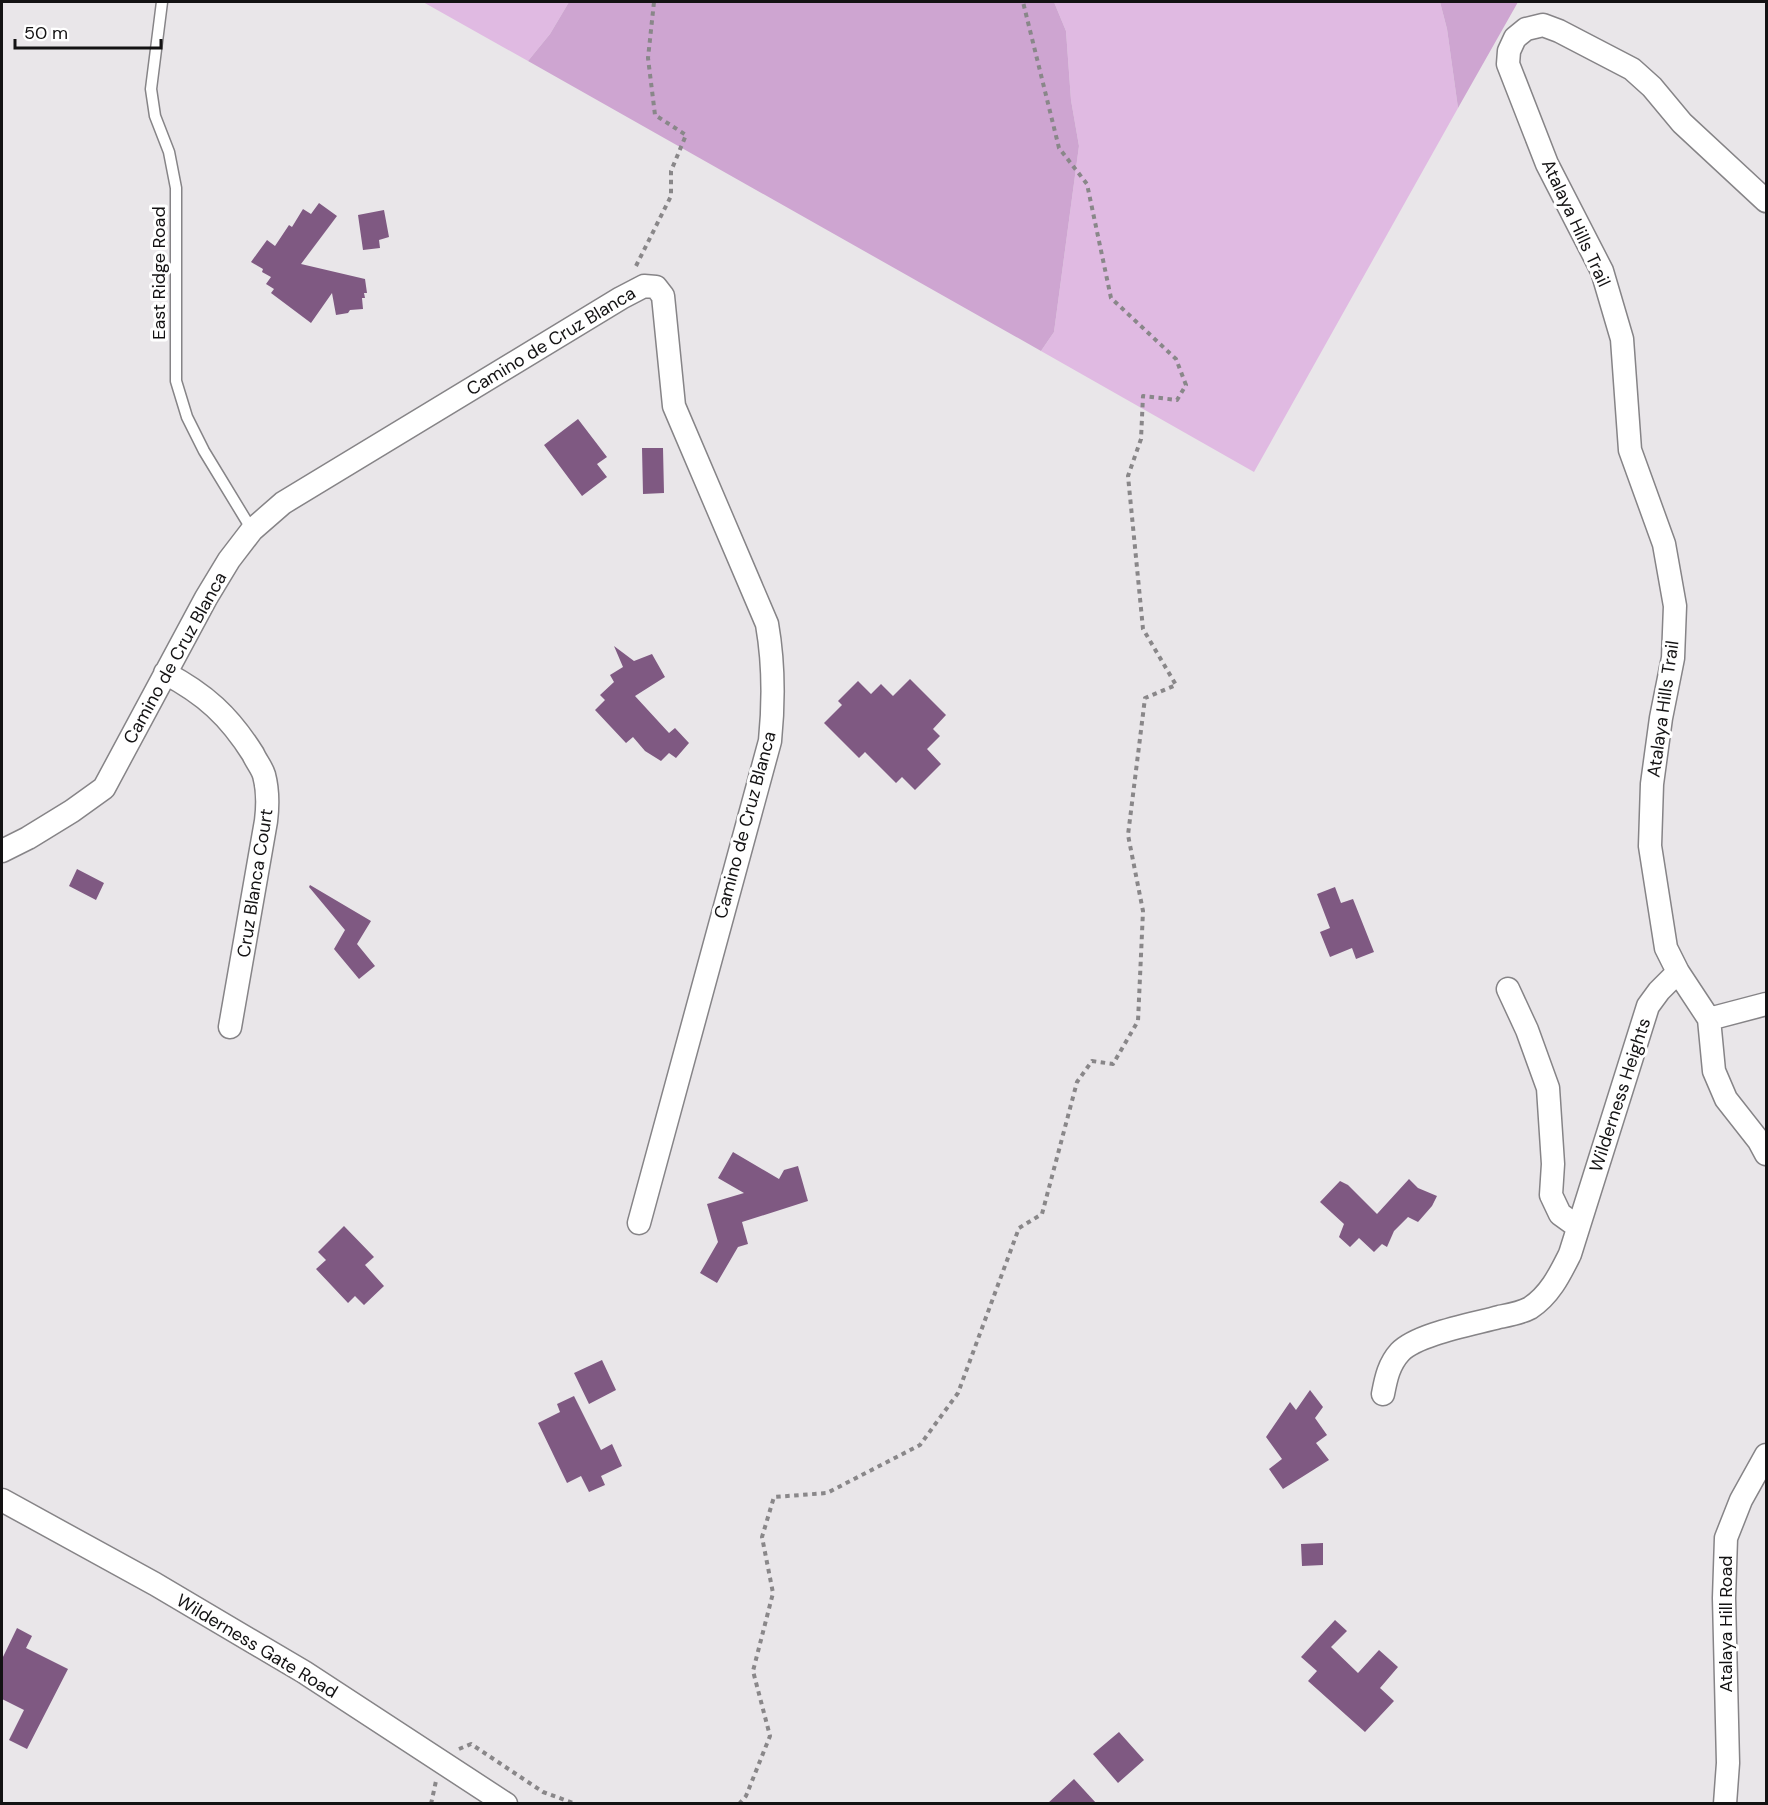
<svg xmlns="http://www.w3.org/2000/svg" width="1768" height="1805" font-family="'DM Sans',sans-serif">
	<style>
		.green { fill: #e0bae2 }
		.forest { fill: #cea5d1 }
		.building { fill: #7f5982 }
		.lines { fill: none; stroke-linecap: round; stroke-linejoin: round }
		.lane-casing { stroke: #868487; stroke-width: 13 }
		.street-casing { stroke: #868487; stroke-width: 25 }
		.path { stroke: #898789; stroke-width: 4; stroke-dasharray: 4.5 4.5; stroke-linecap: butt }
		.lane { stroke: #fff; stroke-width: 10 }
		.street { stroke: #fff; stroke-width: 22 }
		.labels { text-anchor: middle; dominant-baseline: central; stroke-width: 6; stroke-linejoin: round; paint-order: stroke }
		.street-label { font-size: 18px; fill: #131213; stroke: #fff }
	</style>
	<rect width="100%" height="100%" fill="#e9e6e9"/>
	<path class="green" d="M423,2h146l-19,32 -22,27z
		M1054,2h386l7,27 11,79 -204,364 -213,-121 13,-19 25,-186 -8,-46 -5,-69z"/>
	<path class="forest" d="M569,2h485l12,29 5,69 8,46 -25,186 -13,19 -513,-290 22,-27z
		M1440,2h78l-60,106 -11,-79z"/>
	<path class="building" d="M319,203l18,13 -36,48 64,15 2,14h-3l1,5h-3l1,11 -13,1 -2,3 -12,2 -4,-22 -21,30 -40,-30 3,-4 -8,-5 5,-7 -9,-5 1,-3 -12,-7 16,-22 8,6 14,-21 3,2 11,-18 8,5z
		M384,210l5,27 -10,3 1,8 -17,2 -5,-35z
		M578,419l29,38 -10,7 10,13 -25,19 -38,-51z
		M642,448h21l1,45 -21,1z
		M614,646l20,15 18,-7 13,23 -30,19 34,37 6,-5 14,15 -13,15 -7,-5 -8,8 -16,-10 -12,-14 -7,6 -31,-33 10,-10 -5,-5 14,-13 -4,-7 13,-8z
		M910,679l36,36 -13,14 7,7 -13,13 14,15 -26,26 -13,-13 -6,6 -31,-31 -6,6 -35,-35 18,-18 -4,-4 20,-20 13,13 10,-10 12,12z
		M77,869l27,14 -8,17 -27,-14z
		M310,885l61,36 -14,23 18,22 -16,13 -25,-30 11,-19 -36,-43z
		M1335,887l6,16 12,-4 21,53 -18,7 -4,-11 -22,9 -10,-25 10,-4 -13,-34z
		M733,1152l46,27 5,-9 14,-4 10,35 -66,21 6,22 -10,3 -21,36 -17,-10 18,-31 -11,-38 37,-11 -26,-15z
		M1409,1179l9,9 19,8 -5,10 -14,16 -10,-5 -14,14 -7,16 -5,-3 -8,8 -15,-14 -9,9 -11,-10 5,-13 -24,-22 20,-21 8,4 29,29z
		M344,1226l30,31 -9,8 19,21 -20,19 -9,-9 -7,7 -32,-34 10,-9 -8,-8z
		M602,1360l14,30 -27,14 -15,-31z
		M1310,1390l13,17 -8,11 12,17 -11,8 13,17 -46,29 -14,-20 13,-10 -16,-22 24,-35 6,8z
		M574,1396l27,54 11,-6 10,22 -21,10 4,9 -16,7 -8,-16 -14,7 -29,-60 22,-11 -3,-8z
		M1323,1543v22l-21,1 -1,-22z
		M1335,1620l12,11 -16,16 27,26 21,-23 19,17 -18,21 14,13 -29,31 -57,-51 9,-10 -16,-14z
		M17,1628l15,8 -6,12 42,21 -41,80 -18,-9 15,-30 -22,-11v-40z
		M1119,1732l25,28 -26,23 -25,-29z
		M1074,1779l22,24h-48z"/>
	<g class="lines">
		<defs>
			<path id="lane" d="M162,2l-11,87 4,27 14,36 7,36v193l11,36 17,34 48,79"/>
			<path id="street" d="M1766,201l-84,-78 -30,-36 -20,-18 -73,-38 -16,-6 -17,4 -11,9 -6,13 -1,13 39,100 55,107 20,68 8,111 34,94 11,62 -2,52 -12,60 -9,66 -2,62 16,102 12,24 31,47 5,52 12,28 33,42 7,13
				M165,673c40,21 64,43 88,81 3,7 9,14 11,21 4,15 4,30 2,46l-36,206
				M2,851l26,-13 44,-27 32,-23 102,-190 23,-38 23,-30 31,-27 338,-205 23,-12 12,1 7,9 11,110 93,218c7,40 7,77 3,117l-131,482
				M1508,989l19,41 21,58 5,76 -2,31 9,19 18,13
				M1709,1019l57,-15
				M1383,1394c3,-16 6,-30 17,-42 17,-18 74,-28 99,-35 10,-2 22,-4 31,-9 20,-13 30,-34 40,-54l78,-248 11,-15 19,-19
				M2,1500l153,84 149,88 202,132
				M1725,1804l3,-41 -4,-165 2,-60 15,-38 25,-45"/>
		</defs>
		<use href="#lane" class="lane-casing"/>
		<use href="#street" class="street-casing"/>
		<path class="path" d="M636,266l35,-70v-25l15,-36 -31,-20 -7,-57 6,-56
			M459,1749l12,-5 72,48 33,12
			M431,1804l5,-23
			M739,1804l7,-8 24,-60 -17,-65 20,-78 -11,-56 12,-40 53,-4 93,-48 38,-52 61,-165 23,-14 35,-132 15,-21 21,3 25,-43 5,-110 -15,-76 17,-137 31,-13 -33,-56 -15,-153 13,-37 2,-43 34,4 9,-15 -10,-26 -65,-61 -24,-114 -28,-36 -36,-146"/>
		<use href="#lane" class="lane"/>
		<use href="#street" class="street"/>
	</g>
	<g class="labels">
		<g class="street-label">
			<text transform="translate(1576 223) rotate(65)">Atalaya Hills Trail</text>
			<text transform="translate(159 273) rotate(-90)">East Ridge Road</text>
			<text transform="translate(551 341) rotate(-31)">Camino de Cruz Blanca</text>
			<text transform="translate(175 658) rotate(-61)">Camino de Cruz Blanca</text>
			<text transform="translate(1663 709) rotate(-82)">Atalaya Hills Trail</text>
			<text transform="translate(745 825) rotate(-75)">Camino de Cruz Blanca</text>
			<text transform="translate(255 883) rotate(-81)">Cruz Blanca Court</text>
			<text transform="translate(1620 1095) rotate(-72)">Wilderness Heights</text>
			<text transform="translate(1726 1624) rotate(-90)">Atalaya Hill Road</text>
			<text transform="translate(257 1646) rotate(31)">Wilderness Gate Road</text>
		</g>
	</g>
	<rect width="1768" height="1805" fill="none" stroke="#131213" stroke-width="6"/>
	<path d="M15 39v9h146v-9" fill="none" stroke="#131213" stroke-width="3"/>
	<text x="24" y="39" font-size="18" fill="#131213" stroke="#ffffff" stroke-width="4.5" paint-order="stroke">50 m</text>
</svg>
